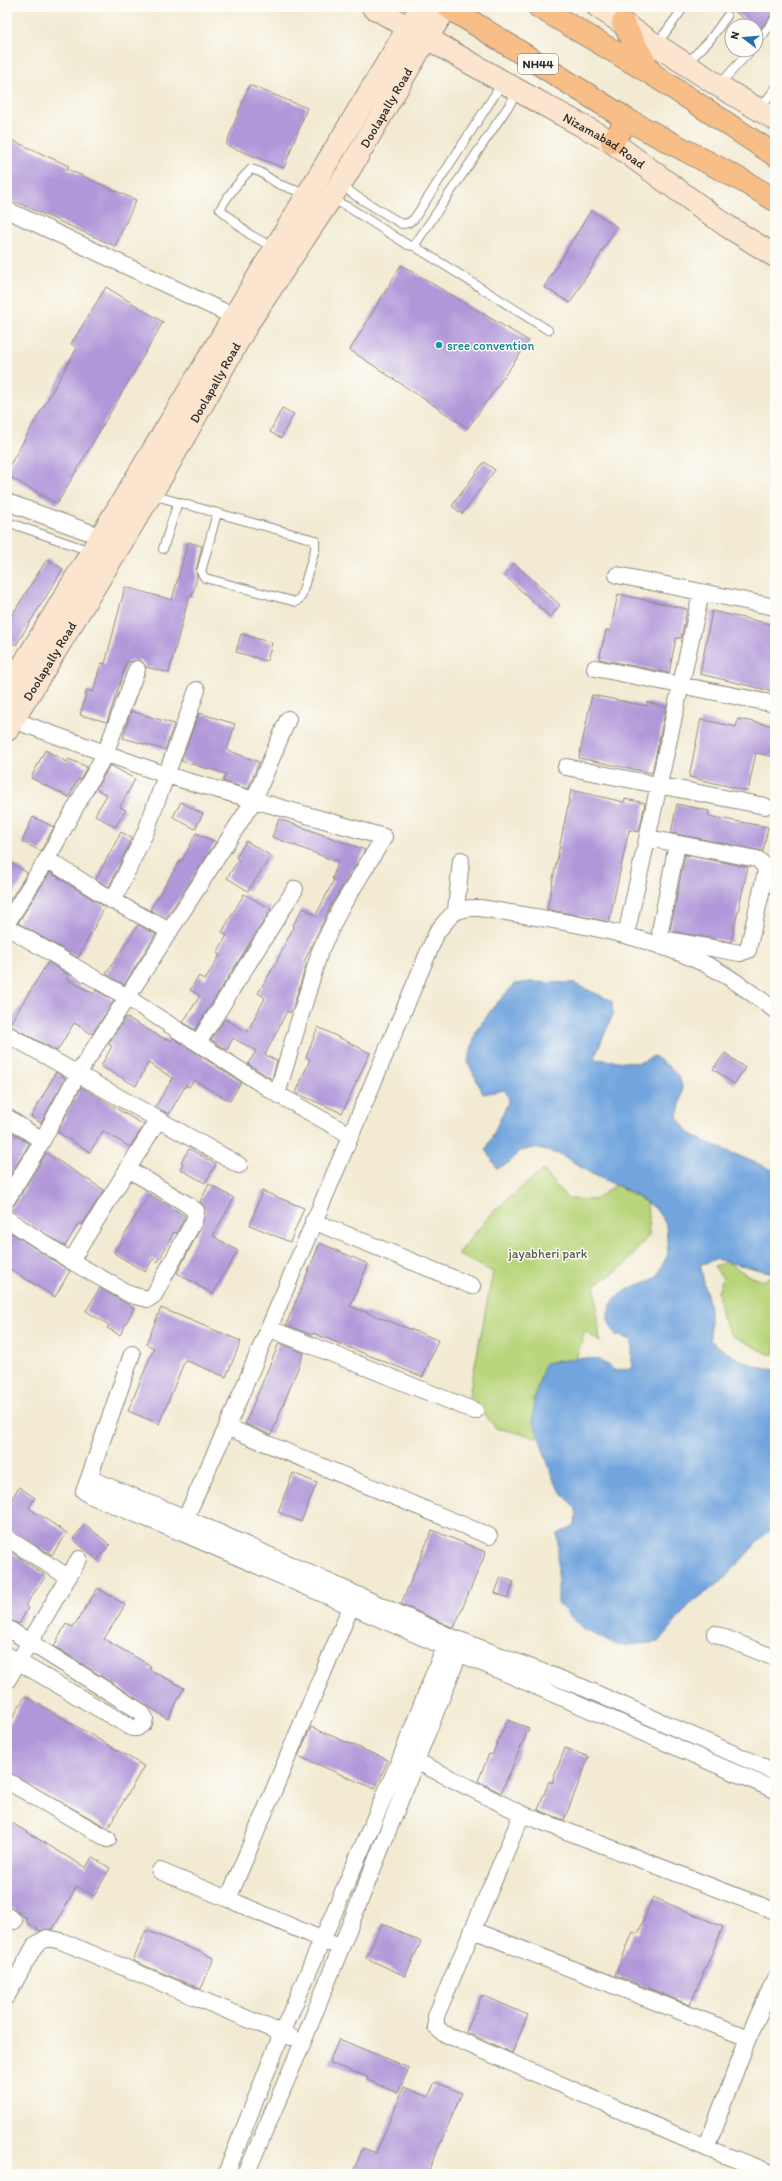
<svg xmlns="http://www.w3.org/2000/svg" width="782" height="2181" font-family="Itim,sans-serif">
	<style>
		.green { fill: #b9d57b; stroke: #728053 }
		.water { fill: #72a5de; stroke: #4e6884 }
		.building { fill: #b097d9 }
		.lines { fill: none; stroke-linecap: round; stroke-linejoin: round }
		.service-casing { stroke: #8e8a7e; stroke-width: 10 }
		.minor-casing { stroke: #8e8a7e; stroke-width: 18 }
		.secondary-casing { stroke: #8e8a7e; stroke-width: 24 }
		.trunk-casing { stroke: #8e8a7e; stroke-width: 24 }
		.service { stroke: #fff; stroke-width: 8 }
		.minor { stroke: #fff; stroke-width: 16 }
		.secondary { stroke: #fce5cf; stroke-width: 22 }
		.trunk { stroke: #f7be87; stroke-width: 22 }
		.culture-dot { fill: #0f9aa8; stroke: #fdfcf7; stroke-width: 1.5 }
		.labels { text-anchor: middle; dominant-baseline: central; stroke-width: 3; stroke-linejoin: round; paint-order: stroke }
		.shield { fill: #fdfcf7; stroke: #6a6a68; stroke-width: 1 }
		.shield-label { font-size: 12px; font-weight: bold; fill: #2b2b2b }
		.street-label { font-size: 13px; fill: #2b2b2b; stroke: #fdfcf7 }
		.culture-label { font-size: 13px; fill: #0d838f; stroke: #fdfcf7; text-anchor: start }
		.park-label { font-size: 13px; fill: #565e43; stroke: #fdfcf7 }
	</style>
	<rect width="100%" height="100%" fill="#fdfcf7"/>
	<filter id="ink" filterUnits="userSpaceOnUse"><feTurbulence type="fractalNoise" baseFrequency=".025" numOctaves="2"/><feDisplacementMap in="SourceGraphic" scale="8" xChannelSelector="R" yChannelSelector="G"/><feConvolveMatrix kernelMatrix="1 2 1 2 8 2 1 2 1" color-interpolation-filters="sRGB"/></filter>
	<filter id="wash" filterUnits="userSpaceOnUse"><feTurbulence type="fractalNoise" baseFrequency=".012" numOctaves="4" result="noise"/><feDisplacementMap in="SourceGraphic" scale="16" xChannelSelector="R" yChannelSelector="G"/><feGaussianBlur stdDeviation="0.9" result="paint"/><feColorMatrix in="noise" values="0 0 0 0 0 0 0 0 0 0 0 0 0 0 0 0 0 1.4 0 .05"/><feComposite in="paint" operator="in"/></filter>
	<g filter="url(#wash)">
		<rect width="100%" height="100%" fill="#f2ead2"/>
		<path class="green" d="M543,1170l25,29 26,1 22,-15 31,18 2,32 -25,31 -29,19 5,57 -15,-11 -9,28 -26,3 -10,76 -44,-10 -27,-32 24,-124 -36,-18 38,-44z
			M727,1262l20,13 16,6 12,-7v80h-6l-38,-19 -9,-18 -4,-25 5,-14 -9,-11z"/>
		<path class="water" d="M530,982l43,1 39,18 1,13 -19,45 45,4 15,-7c30,21 33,25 23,61l11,15 16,9 71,30v101l-2,1 -58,-14 -15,6 10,43v32c20,16 40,27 65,30v159l-9,4 -44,48 -32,23 -31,38 -41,4 -35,-17 -25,-25v-70l17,-9 1,-16 -17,-20 -6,-10 -20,-59 1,-21 11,-36 36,-5 18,1 15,11 18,-1v-29l-16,-5c-2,-4 -8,-12 -8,-17 0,-26 29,-32 48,-40l12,-24 -2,-30 -11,-16 -26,-17 -37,-17 -30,-19 -15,-4 -13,-3 -14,3 -10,11 -13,7 -11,-19 23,-50 -4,-10 -22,4 -15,-32 8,-31 18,-25 21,-22z"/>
		<g id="blocks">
			<path class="building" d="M729,7h46v7l-4,2 -11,13 -3,-2 -1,1z
				M249,85l58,23 -23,60 -58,-23z
				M7,138l62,28 -2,3 69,31 -21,46 -108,-48z
				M591,210l26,17 -47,76 -26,-16z
				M401,265l128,76 -61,87 -118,-78z
				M106,287l57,35 -106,182 -50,-29v-5l70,-122 -6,-4z
				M282,408l12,6 -13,24 -11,-6z
				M484,462l11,8 -33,44 -10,-8z
				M188,542l14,4 -6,25 1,6 -5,20 -3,-1 -20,77 -23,-6 -6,-7 -13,2 -20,60 -27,-7 7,-25 6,2 8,-29 4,1 20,-77 47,13z
				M47,559l16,10 -47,76 -9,-5v-17z
				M514,563l46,42 -10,12 -46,-42z
				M618,594l69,15 -6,29h-5l-7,35 -70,-14 7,-29 4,1z
				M712,611l63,14v47l-4,19 -71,-17z
				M241,634l31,9 -5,18 -31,-9z
				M592,695l55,11v-4l19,5 -14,66 -73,-15z
				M131,711l43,13 -9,26 -42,-12z
				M199,713l36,11 -8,26 32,12 -11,27 -25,-8 3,-7 -45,-13z
				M701,719l35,8 2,-8 37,7v31l-19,-4 -8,38 -59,-14z
				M45,750l22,12 2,-3 18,8 -7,13 -2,-1 -9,18 -38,-19z
				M110,765l25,14 -15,28 6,3 -11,17 -20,-12 12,-20 -11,-6z
				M571,790l53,12 1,-3 20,4 -6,29 -10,-2 -20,92 -62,-13z
				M181,802l22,12 -8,15 -22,-12z
				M677,804l32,7 -1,5 60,11 -5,24 -92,-18z
				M33,817l21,10 -13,24 -19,-9z
				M279,819l86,31 -34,55 -27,57 3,1 -14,44 -3,6 -3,-2 -22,44 12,6 -5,18 -24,-15 8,-13 -23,-13 -6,12 -16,-10 14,-21 22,13 18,-34 -7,-5 18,-30 18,-37 -1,-1 10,-17 13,7 18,-35 -2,-1 6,-17 -66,-25z
				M121,832l11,6 -23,49 -13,-8z
				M196,833l20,9 -50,76 -16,-8 31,-51 1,2z
				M246,841l25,15 -23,35 -21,-13 12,-19 -3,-1z
				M685,855l63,12 -17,75 -61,-11z
				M7,860l20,13 -20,32z
				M50,872l55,35 -27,51 -60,-35z
				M244,894l27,15 -76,121 -12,-8 17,-26 -10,-6 9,-14 6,4 15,-25 -3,-2 10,-18 -5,-3z
				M138,925l18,9 -32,51 -18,-11z
				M48,962l21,13 -2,4 27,15 2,-4 18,11 -22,33 -18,-11 -17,28 -48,-26z
				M126,1017l40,23v-2l5,3 2,-3 68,44 -11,19 -36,-21 -5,7 -3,-2 -17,29 -14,-7 18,-29 -25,-15 -12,23 -35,-20 11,-20 -4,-2z
				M318,1027l52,26 -28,60 -46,-20 14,-34 -4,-2z
				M725,1053l20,15 -11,16 -21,-15z
				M56,1072l9,6 -24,45 -10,-6z
				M81,1087l63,38 -14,22 -27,-16 -13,21 -33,-20z
				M7,1130l22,14 -22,37z
				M189,1149l27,15 -11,19 -25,-14 3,-6 -2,-1z
				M46,1153l58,37 -22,35 -3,-2 -14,23 -58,-36 8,-6z
				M209,1184l25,14 -21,38 25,15 -25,43 -36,-21 25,-48 3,-17 -5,-6z
				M262,1191l42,17 -14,34 -40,-17z
				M149,1194l36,22 -8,17 -3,-1 -16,30 -5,-3 -8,13 -31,-19z
				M7,1230l63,41 -15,26 -48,-30z
				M320,1243l48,21 -18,42 88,34 -15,37 -110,-44 -1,2 -26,-10z
				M100,1288l34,20 -14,27 -13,-7 2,-3 -23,-14z
				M161,1308l80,33 -15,36 -41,-17 -26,64 -31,-13 26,-63 -8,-4z
				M279,1343l25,10 -33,82 -26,-11z
				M293,1473l24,10 -16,39 -23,-10z
				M19,1487l16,11 -6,10 38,25 -15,22 -45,-26v-22z
				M85,1524l25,21 -13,15 -24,-21z
				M432,1530l54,22 -32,76 -53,-24z
				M7,1549l39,27 -21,30 3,2 -9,16 -12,-5z
				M501,1577l13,5 -6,16 -13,-5z
				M98,1588l27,17 -21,34 47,27 -2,3 35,19 -16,31 -114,-73 12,-22 7,3z
				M25,1696l119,70 -36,62 -101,-56v-44z
				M507,1720l22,8 -28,65 -23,-12 11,-27 3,1z
				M311,1727l77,33 -13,29 -77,-33z
				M565,1748l24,9 -25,63 -26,-10 11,-29 3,2z
				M7,1820l79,48 6,-11 18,11 -16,28 -17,-10 -24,43 -12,2 -15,-9 1,-3 -14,-11 -6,-1z
				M653,1897l70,30 -33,78 -75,-30 18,-43 5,2z
				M382,1923l39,19 -16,34 -39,-18z
				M146,1930l68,28 -13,31 -68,-28z
				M482,1995l46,20 -16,38 -46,-21z
				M339,2039l70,29 -11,25 -31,-13 1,-3 -39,-14z
				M435,2082l27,11 -35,81h-75l11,-26 13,5 28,-66 24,10z"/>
		</g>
	</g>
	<g filter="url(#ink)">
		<use href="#blocks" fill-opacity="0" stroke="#8e8a7e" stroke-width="1"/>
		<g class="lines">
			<defs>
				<path id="service" d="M657,44l27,-37
					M756,44l19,-25
					M687,63l22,-22 18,-25
					M719,85l32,-35
					M759,110l16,-21
					M340,184l16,12 46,28 6,-1 6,-4 89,-137
					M331,199l17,8 60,38 6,1 104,-154
					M414,246l134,84
					M274,248l-25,-14 -29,-25c9,-15 19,-28 31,-40l9,3 18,12 28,10
					M152,495l163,45v9l-14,48 -5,5 -91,-24 -4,-6 16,-59
					M7,522l83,29
					M163,549l15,-47"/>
				<path id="minor" d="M7,210l226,106
					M7,502l95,35
					M617,575l158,32
					M595,668l180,36
					M13,720l153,55 218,62 -44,72 -20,42 -43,143
					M566,767l199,39
					M648,838l109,21 6,5 3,7 -18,79 -8,3 -73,-13 -5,-3 -2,-6 17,-87
					M47,859l66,42 57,30
					M113,901l33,-70 51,-141
					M456,910l5,-50
					M7,923l40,-64 58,-105 32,-85
					M7,927l121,71 149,96 73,41
					M626,935l75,-342
					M7,1034l232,131
					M198,1043l97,-154
					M7,1117l35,24
					M7,1199l35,-58 35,-66 177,-275 34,-81
					M7,1219l64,42 60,34 17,4 6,-4 40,-74 2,-10 -11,-8 -57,-34
					M313,1221l159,65
					M71,1261l87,-141
					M268,1328l207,83
					M227,1427l262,109
					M88,1481l44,-127
					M181,1528l46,-101 210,-495c15,-18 17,-25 43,-24 74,12 152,22 221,54 26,12 50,31 74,48
					M7,1538l61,39
					M7,1628l134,84 4,6 -1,5 -7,5h-5l-125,-73
					M715,1634l60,24
					M7,1681l72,-122
					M406,1756l116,58 253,97
					M775,1772l-191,-84 -135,-52 -263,-118 -93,-38 -5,1 -4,10 5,4 91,37 595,258
					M7,1781l101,58
					M522,1814l-86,202v11l7,6 263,115 68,26
					M160,1871l68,28
					M7,1916l7,5
					M473,1930l275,108
					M332,1944l-104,-45 127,-302
					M7,1996l28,-51 12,-7 14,3 230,96
					M706,2148l42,-110 27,-59
					M226,2174l56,-141 120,-278 46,-117
					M246,2174l57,-132 160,-398"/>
				<g id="secondary">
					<path id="s1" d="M373,7l146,84 93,51 115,84 48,30"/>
					<path d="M598,7l121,79 56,33"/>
					<path d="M7,692l414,-685"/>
					<path id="s2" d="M7,730l155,-254 86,-153 100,-151 79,-135 20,-30"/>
				</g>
				<path id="trunk" d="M448,7l180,113 117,62 30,18
					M539,7l113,67 123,81
					M623,23l28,50
					M612,142l16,-22"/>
			</defs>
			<use href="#service" class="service-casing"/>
			<use href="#minor" class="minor-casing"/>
			<use href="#secondary" class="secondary-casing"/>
			<use href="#trunk" class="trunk-casing"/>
			<use href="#service" class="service"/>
			<use href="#minor" class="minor"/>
			<use href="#secondary" class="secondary"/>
			<use href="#trunk" class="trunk"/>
		</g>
	</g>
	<circle class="culture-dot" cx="439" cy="345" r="4"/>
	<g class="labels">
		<rect class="shield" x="518" y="54" width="40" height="20" rx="3"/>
		<g class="shield-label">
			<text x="538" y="64">NH44</text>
		</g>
		<g class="street-label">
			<text stroke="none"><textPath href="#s2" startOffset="729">Doolapally Road</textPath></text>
			<text stroke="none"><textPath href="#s1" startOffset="267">Nizamabad Road</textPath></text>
			<text stroke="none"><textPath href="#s2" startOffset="405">Doolapally Road</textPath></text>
			<text stroke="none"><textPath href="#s2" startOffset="81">Doolapally Road</textPath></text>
		</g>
		<g class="culture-label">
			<text x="447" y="345">sree convention</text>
		</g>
		<g class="park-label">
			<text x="548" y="1253">jayabheri park</text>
		</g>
	</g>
	<rect width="782" height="2181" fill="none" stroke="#fdfcf7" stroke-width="24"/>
	<g transform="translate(744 38) rotate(286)"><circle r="19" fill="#fdfcf7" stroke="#a9a8a5"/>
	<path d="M0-3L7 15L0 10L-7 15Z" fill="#1f6fb2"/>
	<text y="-6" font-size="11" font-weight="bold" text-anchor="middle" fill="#2b2b2b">N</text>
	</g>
</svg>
